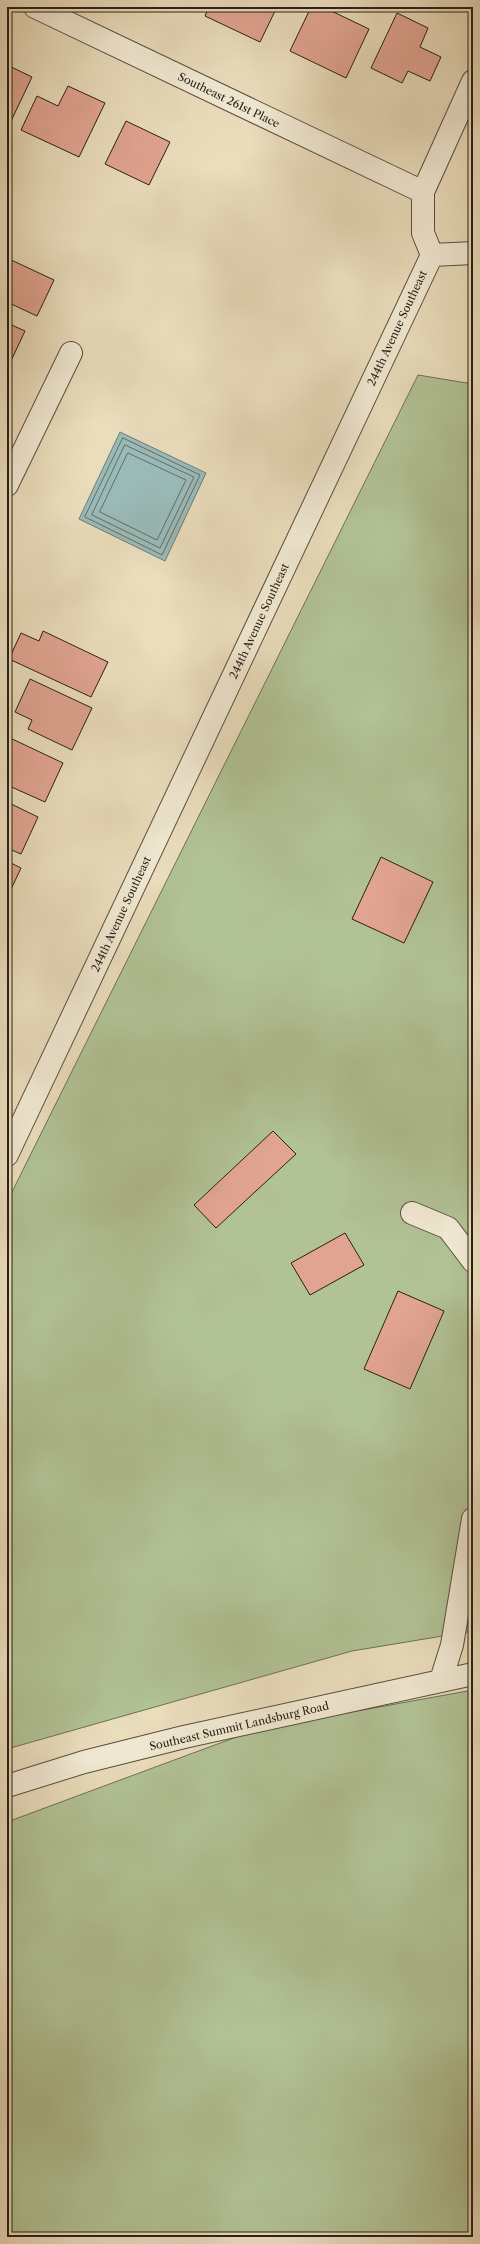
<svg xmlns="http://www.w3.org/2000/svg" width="480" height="2244" font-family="'Libre Caslon Text',serif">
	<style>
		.green { fill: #b1c295; stroke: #6c7156 }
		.water { fill: #9abab8; stroke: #6c7c77 }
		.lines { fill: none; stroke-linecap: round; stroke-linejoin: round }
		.shore { stroke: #616d67; stroke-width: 1 }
		.building { fill: #e1a491; stroke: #282016 }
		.minor-casing { stroke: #584f40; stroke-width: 24 }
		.minor { stroke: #f1e9d3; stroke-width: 22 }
		.labels { text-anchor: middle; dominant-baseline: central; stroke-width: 3; stroke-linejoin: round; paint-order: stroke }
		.street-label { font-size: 11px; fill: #282016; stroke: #f1e9d3 }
	</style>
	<rect width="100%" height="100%" fill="#eaddbc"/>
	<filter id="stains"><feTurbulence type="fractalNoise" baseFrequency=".005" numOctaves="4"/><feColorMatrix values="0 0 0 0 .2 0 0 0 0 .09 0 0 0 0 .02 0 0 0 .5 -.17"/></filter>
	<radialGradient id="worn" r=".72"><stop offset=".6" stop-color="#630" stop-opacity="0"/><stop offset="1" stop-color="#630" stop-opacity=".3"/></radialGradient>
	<path class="green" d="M418,375l55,9v1247l-121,20 -345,98v-547z
		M473,1690v547h-466v-415l251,-93z"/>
	<path class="water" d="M120,432l86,41 -41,88 -86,-42z"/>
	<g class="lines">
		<path class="shore" d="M123,438l77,37 -38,80 -77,-38z
			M125,445l69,32 -34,71 -68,-33z
			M128,453l58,27 -29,60 -57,-28z"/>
	</g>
	<path class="building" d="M209,7h68l-17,35 -55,-26z
		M311,7h12l46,22 -23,49 -56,-27z
		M397,13l31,15 -8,19 21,10 -11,24 -22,-10 -6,12 -31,-15z
		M7,65l25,12 -21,44 -4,-2z
		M68,86l37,17 -26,54 -58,-27 16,-34 21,10z
		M126,121l44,21 -21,43 -44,-21z
		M7,258l47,22 -17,36 -30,-14z
		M7,323l18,8 -15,32 -3,-2z
		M43,631l65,31 -17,35 -82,-38 12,-26 18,8z
		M30,679l62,29 -20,42 -44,-21 4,-9 -17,-8z
		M8,737l55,26 -18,39 -38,-17z
		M7,802l31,15 -17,37 -14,-6z
		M381,857l52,25 -29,61 -52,-24z
		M7,861l14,7 -14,30z
		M273,1131l23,23 -80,74 -22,-23z
		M345,1233l19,32 -54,30 -19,-32z
		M398,1291l46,20 -34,78 -46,-20z"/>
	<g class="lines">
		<defs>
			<path id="minor" d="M35,7l388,185
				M432,255l41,-2
				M7,485l64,-132
				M7,1155l425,-900 -9,-22v-41l50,-111
				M412,1213l36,15 25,33
				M441,1680l11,-35 21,-126
				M7,1786l77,-24 100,-25 289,-63"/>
		</defs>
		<use href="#minor" class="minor-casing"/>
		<use href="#minor" class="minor"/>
	</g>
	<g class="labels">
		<g class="street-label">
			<text transform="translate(229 100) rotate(26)">Southeast 261st Place</text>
			<text transform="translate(397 328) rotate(-65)">244th Avenue Southeast</text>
			<text transform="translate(259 621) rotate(-65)">244th Avenue Southeast</text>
			<text transform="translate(121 914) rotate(-65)">244th Avenue Southeast</text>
			<text transform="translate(239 1726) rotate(-13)">Southeast Summit Landsburg Road</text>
		</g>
	</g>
	<rect width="480" height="2244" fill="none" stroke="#eaddbc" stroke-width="24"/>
	<rect x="8" y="8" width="464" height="2228" fill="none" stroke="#282016" stroke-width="2"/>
	<rect x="12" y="12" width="456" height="2220" fill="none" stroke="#282016"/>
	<rect width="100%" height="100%" filter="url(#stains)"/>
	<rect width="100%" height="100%" fill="url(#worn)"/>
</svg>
